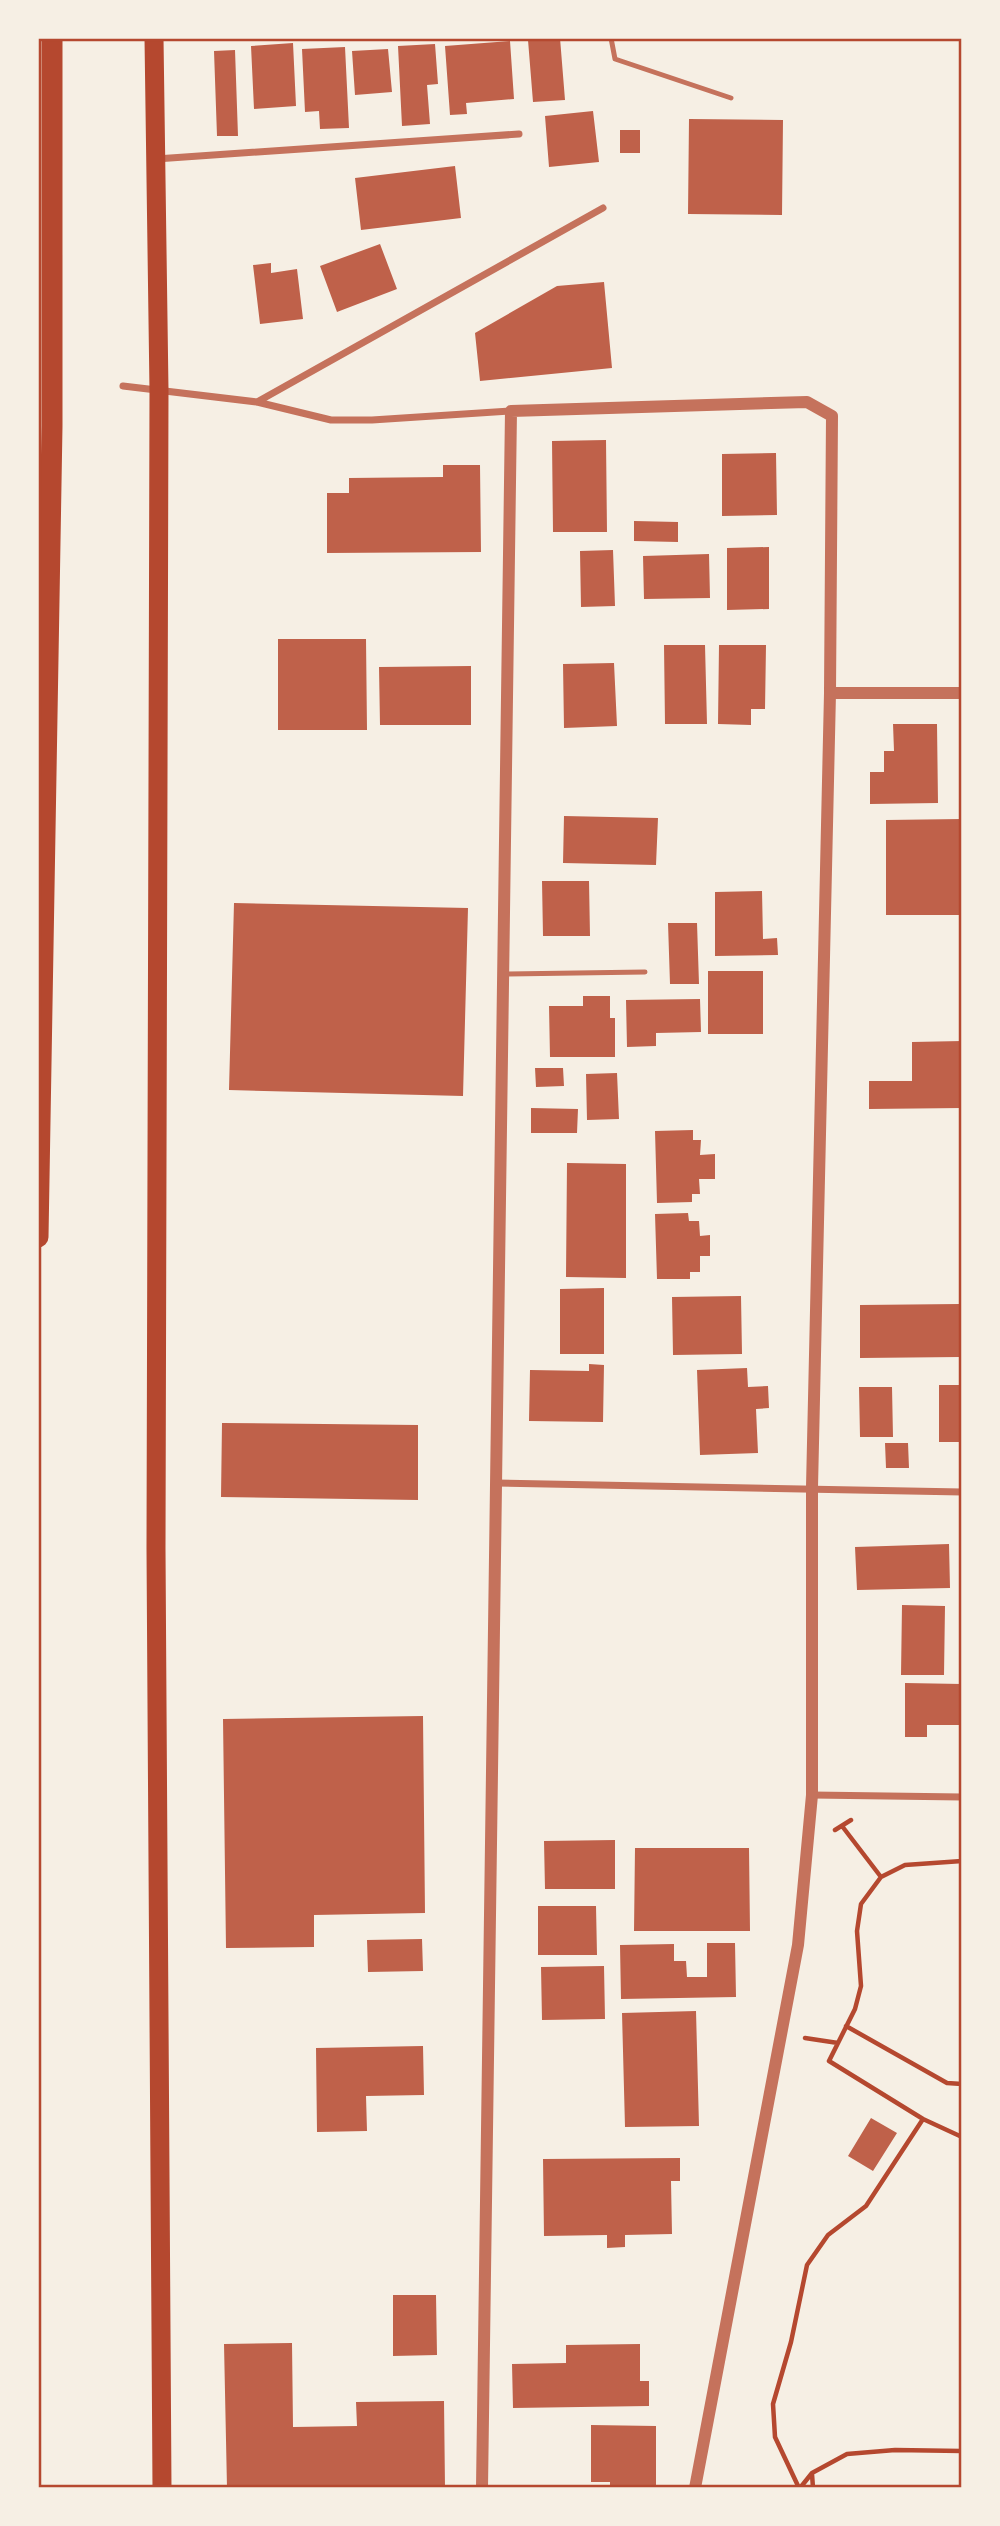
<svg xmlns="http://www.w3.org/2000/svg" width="1000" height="2526" font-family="'Work Sans',sans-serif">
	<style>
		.building { fill: #bf614a }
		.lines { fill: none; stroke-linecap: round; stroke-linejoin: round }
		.path { stroke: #b5482f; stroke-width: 4.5 }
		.service { stroke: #c5725c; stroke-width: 5 }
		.minor { stroke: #c5725c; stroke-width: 7 }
		.tertiary { stroke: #c5725c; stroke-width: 12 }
		.trunk { stroke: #b5482f; stroke-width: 19 }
		.motorway { stroke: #b5482f; stroke-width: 21 }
		.neatline { fill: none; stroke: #b5482f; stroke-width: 2.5 }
	</style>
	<rect width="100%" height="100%" fill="#f6efe4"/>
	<path class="building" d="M560,38l5,62 -32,2 -5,-62z
		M510,41l4,58 -48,4 1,11 -17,1 -5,-69z
		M293,43l3,63 -42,3 -3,-63z
		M435,44l3,40 -11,1 3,39 -28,2 -4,-80z
		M345,47l4,81 -29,1 -1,-18 -14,1 -3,-63z
		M388,49l4,43 -37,3 -3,-44z
		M235,50l3,86h-21l-3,-85z
		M593,111l6,51 -50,5 -4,-51z
		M689,119l94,1 -1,95 -94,-1z
		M620,130h20v23h-20z
		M455,166l6,52 -100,12 -6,-52z
		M380,244l17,45 -60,23 -17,-46z
		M271,263v10l26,-4 6,50 -43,5 -7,-59z
		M604,282l8,86 -132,13 -5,-48 82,-47z
		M606,440l1,92h-54l-1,-91z
		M776,453l1,62 -55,1v-62z
		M443,465h37l1,87 -154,1v-60h22v-15l94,-1z
		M634,521l44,1v20l-44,-1z
		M769,547v62l-42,1v-62z
		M613,550l2,56 -34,1 -1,-56z
		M709,554l1,44 -66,1 -1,-43z
		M278,639h88l1,91h-89z
		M664,645h41l2,79h-42z
		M719,645h47l-1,64h-14v16l-33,-1z
		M614,663l3,63 -53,2 -1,-64z
		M471,666v59h-91l-1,-58z
		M893,724h44l1,79 -68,1v-32h14v-21h10z
		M564,816l94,2 -2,47 -93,-2z
		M962,819v96h-76v-95z
		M542,881h47l1,55h-47z
		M762,891l1,48 14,-1 1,17 -63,1v-64z
		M234,903l234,5 -5,188 -234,-6z
		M668,923h29l2,61h-29z
		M708,971h55v63h-55z
		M583,996h27v22h5v39h-65l-1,-51h34z
		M700,999l1,33 -45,1v13l-29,1 -1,-47z
		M962,1041v67l-93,1v-28h43v-39z
		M535,1068h28l1,18 -28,1z
		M617,1073l2,46 -32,1 -1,-46z
		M531,1108l47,1 -1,24h-46z
		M693,1130v10h8l-1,15 15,-1v25h-16l1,15h-8v8l-35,1 -2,-72z
		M567,1163l59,1v114l-60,-1z
		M688,1213l1,8h10l1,15 10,-1v21h-10v16h-10v7h-33l-2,-65z
		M604,1288v66h-44v-65z
		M741,1296l1,58 -69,1 -1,-58z
		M959,1304l1,53 -100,1v-53z
		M589,1364l15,1 -1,57 -74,-1 1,-51 59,1z
		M747,1368l1,19 20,-1 1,22 -13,1 2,44 -58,2 -3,-85z
		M939,1385h23v57h-23z
		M859,1387h33l1,50h-33z
		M222,1423l196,2v75l-197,-3z
		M885,1443h23l1,25h-23z
		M949,1544l1,44 -93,2 -2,-43z
		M902,1605l43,1 -1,69h-43z
		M905,1683l57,1v41h-35v12h-22z
		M423,1716l2,197 -111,2v32l-88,1 -3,-229z
		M615,1840v49h-70l-1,-48z
		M635,1848h114l1,83h-116z
		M538,1906h58l1,49h-59z
		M422,1939l1,32 -55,1 -1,-32z
		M707,1943h28l1,54 -115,2 -1,-54 54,-1v17h12l1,16h20z
		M604,1966l1,53 -63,1 -1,-53z
		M696,2011l3,115 -74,1 -3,-114z
		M423,2046l1,49 -58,1 1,35 -50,1 -1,-84z
		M871,2118l26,15 -24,38 -25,-15z
		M680,2158v23h-9l1,53 -47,1v12l-18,1v-13l-63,1 -1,-77z
		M393,2295h43l1,60 -44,1z
		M292,2343l1,84 64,-1 -1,-24 88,-1 1,87h-218l-3,-144z
		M640,2344v37h9v25l-136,2 -1,-44 54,-1v-18z
		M591,2425l65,1v62h-46v-6h-19z"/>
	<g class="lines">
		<path class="path" d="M842,1826l39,51
			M835,1830l16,-10
			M962,1861l-57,4 -24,12 -20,27 -4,27 4,55 -6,23 -26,52 94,58 39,18
			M846,2026l101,57 15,1
			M805,2038l33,5
			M812,2474l1,14
			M799,2488l-24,-51 -2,-33 18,-62 16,-77 21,-30 38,-29 57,-87
			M800,2488l12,-15 35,-19 48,-4 67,1"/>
		<path class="service" d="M611,38l4,21 116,39
			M505,974l140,-2"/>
		<path class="minor" d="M156,159l363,-25
			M123,386l134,16 74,18h41l139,-9
			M257,402l346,-194
			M496,1483l466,9
			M812,1795l150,2"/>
		<path class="tertiary" d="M830,693h132
			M482,2488l29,-2077 296,-9 25,14 -2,277 -18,794v308l-14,150 -103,543"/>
		<path class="trunk" d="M154,38l5,352 -3,1158 6,940"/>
		<path class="motorway" d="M38,1237l14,-811v-388"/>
	</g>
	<rect width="1000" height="2526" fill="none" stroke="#f6efe4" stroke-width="80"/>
	<rect x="40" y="40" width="920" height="2446" class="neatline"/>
</svg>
